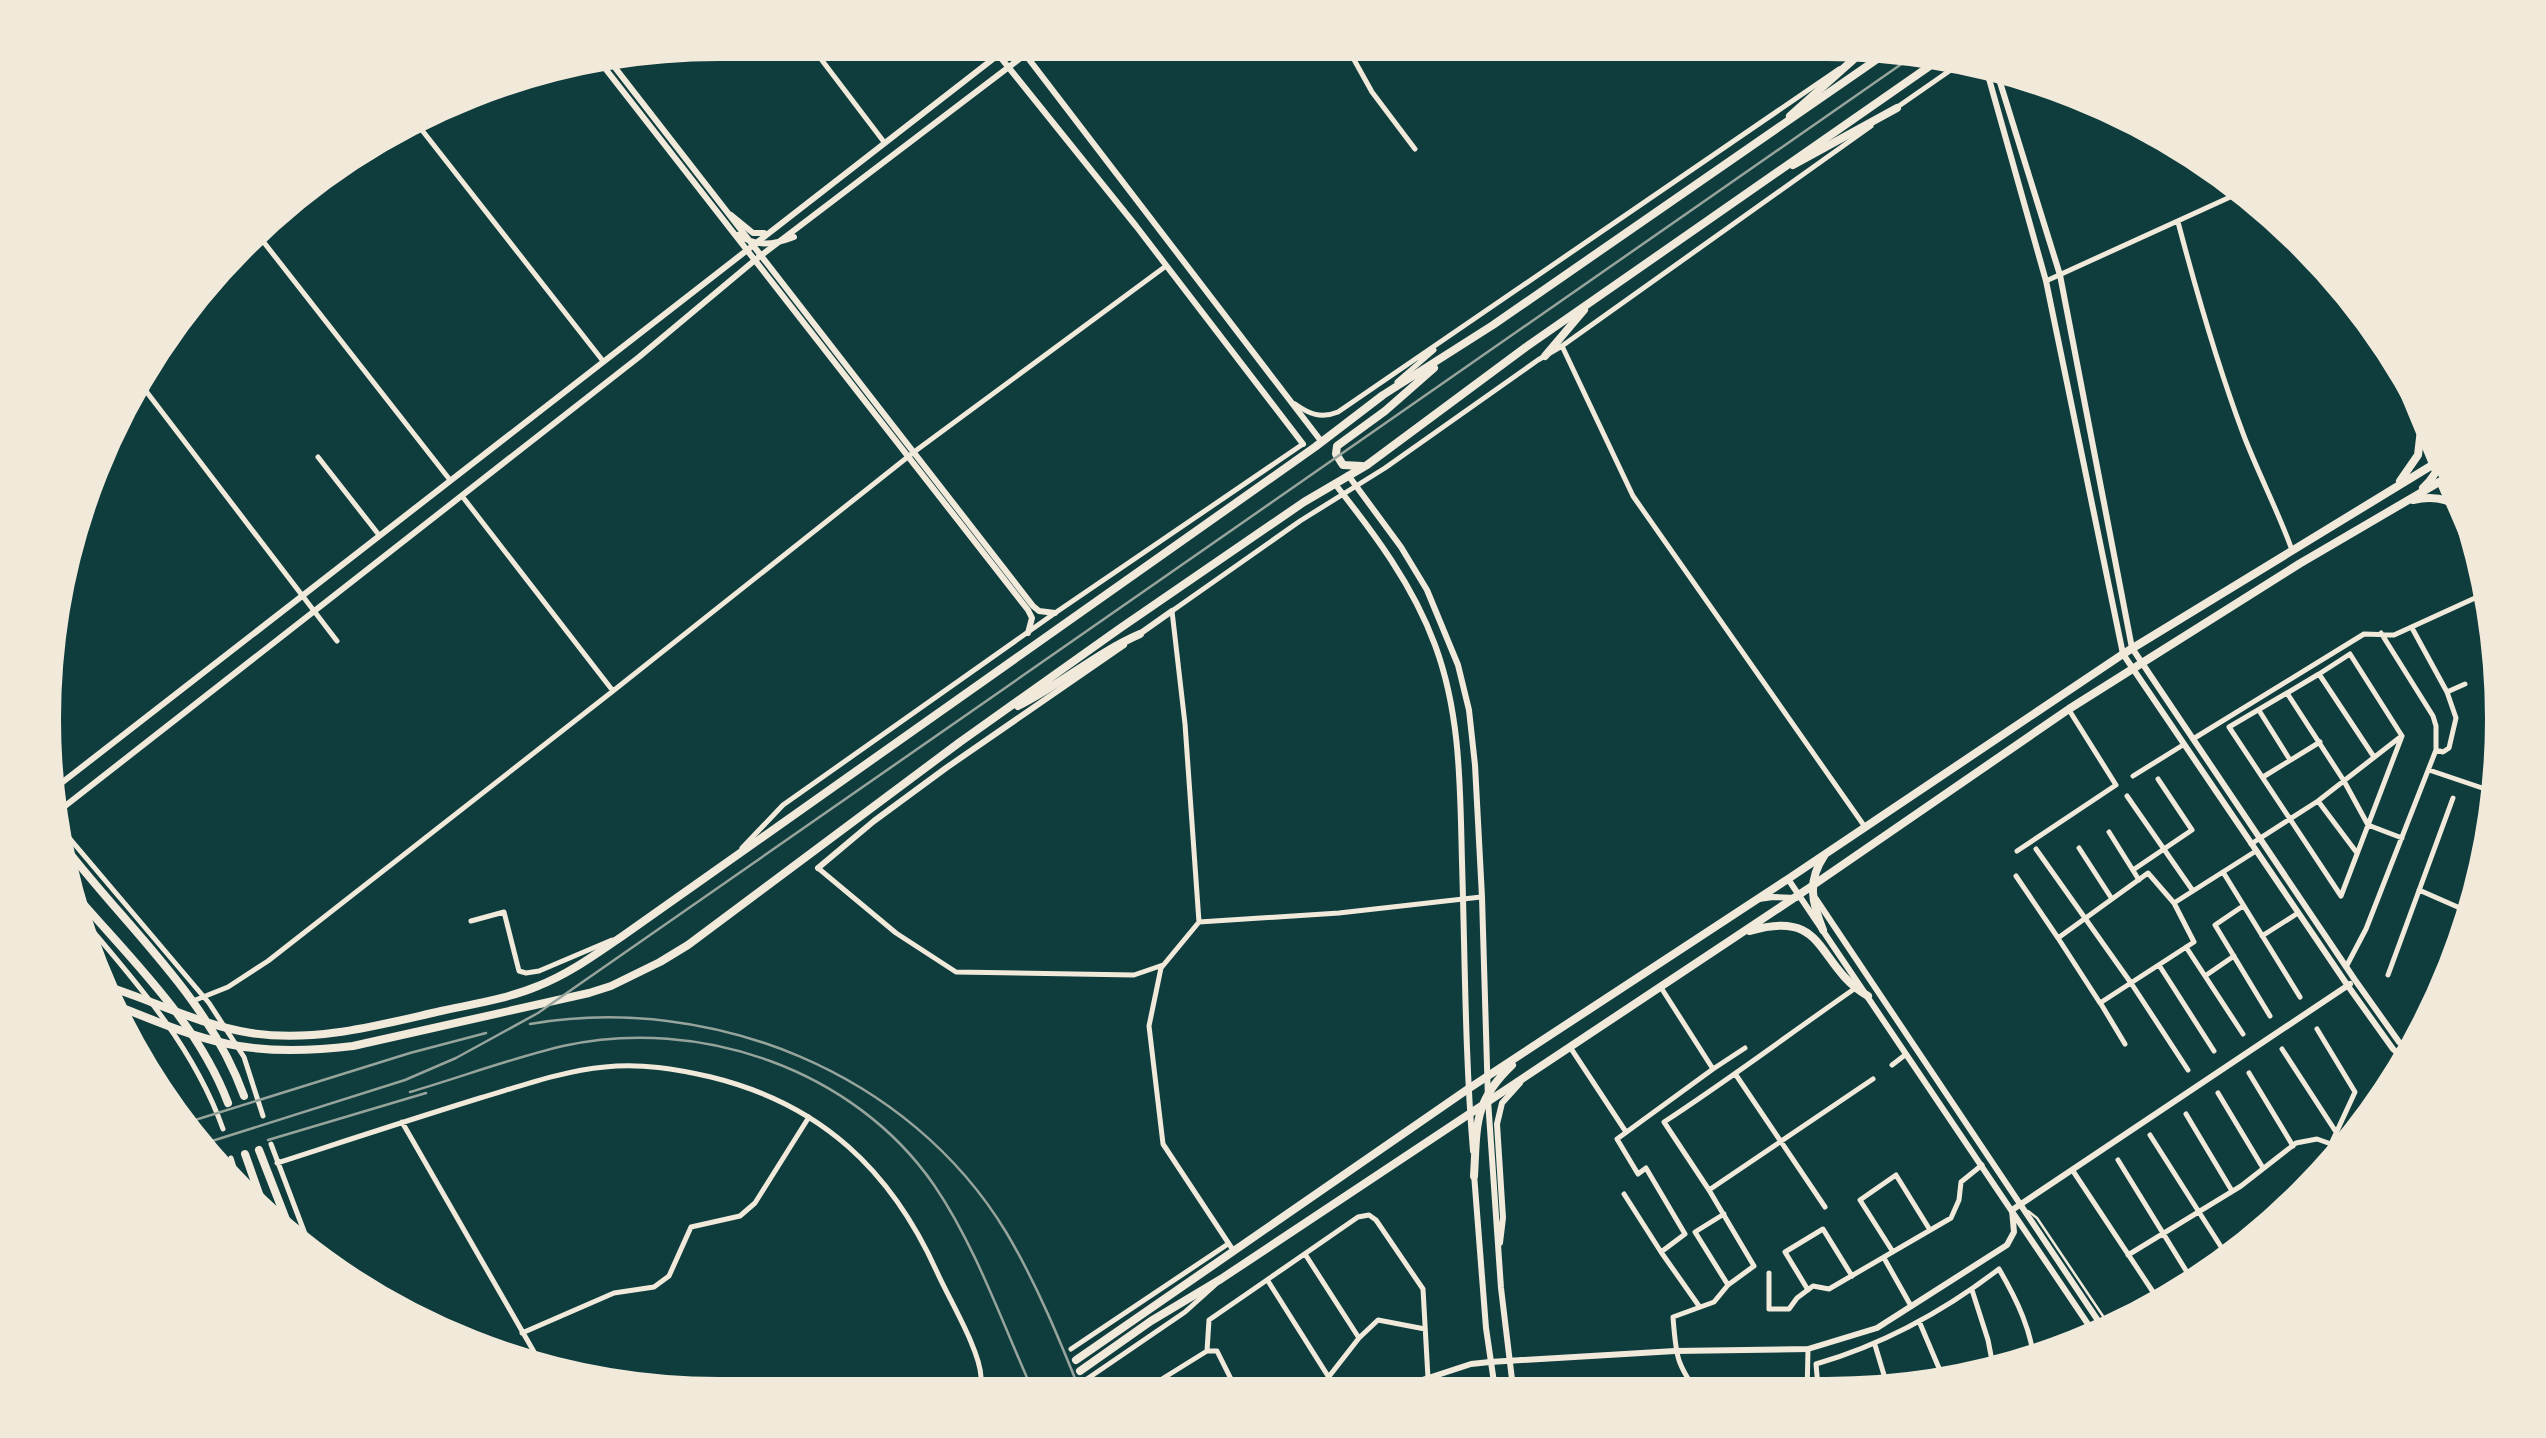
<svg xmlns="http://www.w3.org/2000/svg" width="2546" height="1438" font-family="Manrope,sans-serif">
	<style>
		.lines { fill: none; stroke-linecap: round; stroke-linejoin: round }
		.service { stroke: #f1e9da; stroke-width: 2.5 }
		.minor { stroke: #f1e9da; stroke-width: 5 }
		.tertiary { stroke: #f1e9da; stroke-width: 6 }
		.secondary { stroke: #f1e9da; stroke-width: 6 }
		.primary { stroke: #f1e9da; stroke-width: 8 }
		.trunk { stroke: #f1e9da; stroke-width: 8 }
		.rail { stroke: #97a49c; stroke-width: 2.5 }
		.rim { fill: none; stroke: #f1e9da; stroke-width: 12 }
	</style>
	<rect width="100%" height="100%" fill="#0f3d3e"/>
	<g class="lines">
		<path class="service" d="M2028,1211l9,7 76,113"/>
		<path class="minor" d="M805,38l79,104
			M1342,38l30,54 43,57
			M1896,108l72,-50
			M414,120l189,241
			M2178,222c19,72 40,145 66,214 15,39 34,75 48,114
			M255,231l195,249
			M2046,281l204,-93
			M1562,346l71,150 232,331
			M136,378l201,263
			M1397,382l37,-32
			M1295,404c14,10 26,15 43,8l501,-343
			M318,457l61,78
			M462,496l151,195
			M2412,628l35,64 9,26 -7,30 -6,4 -7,-2
			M2501,667l5,-1
			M2319,674l-32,19 57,88 24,44 34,13
			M2447,692l18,-8
			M2287,693l-58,34 112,169 61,-160
			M2260,712l30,48
			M2193,739l171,-105 30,1 92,-42
			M2374,757l-55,-83 31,-20 52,82
			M2429,770l74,25
			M2133,776l50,-31
			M2263,777l57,-35
			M2127,796l66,95
			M2318,801l39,52
			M53,823l12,10 144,170 35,54 19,59
			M2109,832l30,48
			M2251,844l67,-43 81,-63
			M742,848l41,-43 272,-192 248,-169
			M2079,848l33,51
			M2036,849l95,134 57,87
			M2017,851l99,-66 -47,-75
			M818,868l78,65 60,39 178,3 29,-10
			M2133,870l59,-40 -34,-51
			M2223,872l77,125
			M2016,876l42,62
			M2419,890l50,22
			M2174,903l-26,-30 -90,65 42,65 94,-61 -20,-39 82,-52
			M2243,906l-28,19 55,91
			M73,908c58,68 120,136 150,221
			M471,921l33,-9 15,59 7,2 13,-2 73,-31
			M1199,922l140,-9 142,-16
			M2262,936l36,-23
			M2186,947l57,87
			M2159,965l55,86
			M2346,967l20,-38 70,-179v-24l-3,-10 -52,-83
			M2388,975l65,-177
			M2205,976l29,-20
			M1660,986l53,83 -96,70 21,35 8,-6 39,66 -24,18 38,54
			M193,1001l35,-14 40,-26 345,-270 301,-239 252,-186
			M2101,1004l24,40
			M1570,1047l56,85
			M2282,1049l54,83
			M1892,1065l13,-10
			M1713,1069l32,-21
			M2249,1073l44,73
			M1736,1075l89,132
			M2218,1093l45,75
			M2186,1114l46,77
			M402,1122l147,256
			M2150,1135l82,129
			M271,1144l42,111
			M231,1158l13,41
			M2118,1160l80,130
			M277,1163c68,-22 135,-44 203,-65 41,-12 82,-27 125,-31 36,-4 71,2 106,10 110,27 180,93 226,195 12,27 43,78 44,105 0,9 -3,15 -8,21
			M2073,1171l90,136
			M1709,1190l-45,-68c66,-43 128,-90 193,-135
			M1624,1194l37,58
			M2311,1198l20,-54 24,-52 -38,-63
			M1724,1214l-29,18 33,53
			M1233,1250l-70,-106 -14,-118 12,-58 38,-46 -14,-198 -13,-113 128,-90 85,-53 153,-108 24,-14 309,-220
			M1893,1252l-33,-52 36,-25 34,55
			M1305,1254l54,84
			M2128,1255l113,-69 55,-43 21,-4 14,5
			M1884,1258l27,48
			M2236,1261v-3l22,-15
			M1769,1273v36h20l8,-11 16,-12 16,3 122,-71 8,-18 2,-18 21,-17
			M1268,1281l60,95
			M1808,1290l-23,-38 38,-23 29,47
			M1972,1290l16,50 7,36
			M1919,1321l28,66
			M522,1333l92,-40 40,-6 15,-11 22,-49 49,-11 15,-13 54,-86
			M1875,1345l15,50
			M1071,1349l157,-105
			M1207,1351h10l23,46
			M513,1365l23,-7
			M1084,1381l101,-69 30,-27
			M1699,1395c-23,-32 -23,-39 -26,-78l41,-15 14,-17 26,-19 -45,-76 164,-111
			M1807,1395l1,-46
			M1823,1395l-5,-8 -2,-23c66,-19 128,-53 183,-95 18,31 33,62 36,98
			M1133,1397l74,-46 2,-31 149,-103 11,-2 7,5 47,69 5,89
			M1313,1397l46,-59 19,-18 47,9
			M1000,1398l13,-9"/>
		<path class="tertiary" d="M606,56l427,550 6,5 16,2
			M597,58l431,552 4,8 -4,15
			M1854,59l27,-18
			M1984,61l62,220 77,373 225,332 45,63 20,17
			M1994,63l66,212 72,373 223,332 44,62 20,14
			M738,235c19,12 35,10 56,2
			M2364,300l70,169
			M2439,481l59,137
			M1138,635l34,-24
			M818,868l56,-47 72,-53 178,-123
			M2436,1019l46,-121
			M2408,1072l85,-224
			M1391,1397l19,-13 61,-20 19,-2 185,-11 133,-2 69,-21 130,-83 7,-13 -2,-22 338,-226"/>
		<path class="secondary" d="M985,38l151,188 167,218
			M1015,41l306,400
			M731,215l22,18h11
			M1348,475l53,72 26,43 31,75 11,45 6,55 7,132 6,203 13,188 13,108
			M1335,484c39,49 78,101 100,161 26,70 25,143 27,217 3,97 3,193 11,289
			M46,795l974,-757
			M51,817l588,-460 116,-97 292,-222
			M1788,879l310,460
			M1759,899l14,-2 23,1
			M1816,899l291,435
			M1474,1174l12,154 10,68
			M1500,1243l3,-25 -6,-94 5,-21 18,-20"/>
		<path class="primary" d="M1790,116l64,-57
			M1793,165l104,-57
			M2394,347l97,227
			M1545,356l39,-46
			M2400,481l18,-26 4,-34
			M2450,481l15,9
			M2423,488c25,-23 18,-43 13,-74
			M2413,500c18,-4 34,-3 48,9
			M55,834c64,87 152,159 189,262
			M67,885c57,68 129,133 161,218
			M1823,930c-11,-27 -16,-49 1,-74
			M1750,931c78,-23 65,34 118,65
			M259,1150l35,90
			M245,1154l23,65
			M1474,1176c3,-50 -1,-74 38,-111
			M1076,1360l392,-271 320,-210 335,-225 329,-201
			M1080,1371l71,-50 70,-42 588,-391 260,-179 230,-145 159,-93
			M1014,1398l1,-1"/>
		<path class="trunk" d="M1362,466l-19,-1 -7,-11 1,-8 48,-35 49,-43
			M1018,706c42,-21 78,-53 122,-72
			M90,981c55,15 104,43 161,52 64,10 128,-8 190,-22 32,-7 66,-12 97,-25 31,-12 58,-32 86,-51l691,-488 68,-52 110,-70 406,-281
			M102,1000c42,16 83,35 126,44 42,9 84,7 125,2l236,-53 22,-7 49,-24 28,-17 272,-203 159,-113 185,-127 63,-37 159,-118 421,-293"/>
		<path class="rail" d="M530,1024c181,-31 379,48 476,208 31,52 54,109 77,166
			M410,1092c51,-15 102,-34 153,-46 136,-30 291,23 371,139 43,63 70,143 102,213
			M179,1125l231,-72 76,-20
			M268,1140l158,-47
			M193,1147l212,-67 51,-22 82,-45 1385,-964"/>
	</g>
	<path d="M0 0H2546V1438H0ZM719 55H1827A664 664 0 0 1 2491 719V719A664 664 0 0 1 1827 1383H719A664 664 0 0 1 55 719V719A664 664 0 0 1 719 55Z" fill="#f1e9da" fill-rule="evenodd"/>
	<path class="rim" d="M719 55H1827A664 664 0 0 1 2491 719V719A664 664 0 0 1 1827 1383H719A664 664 0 0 1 55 719V719A664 664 0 0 1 719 55Z"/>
</svg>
